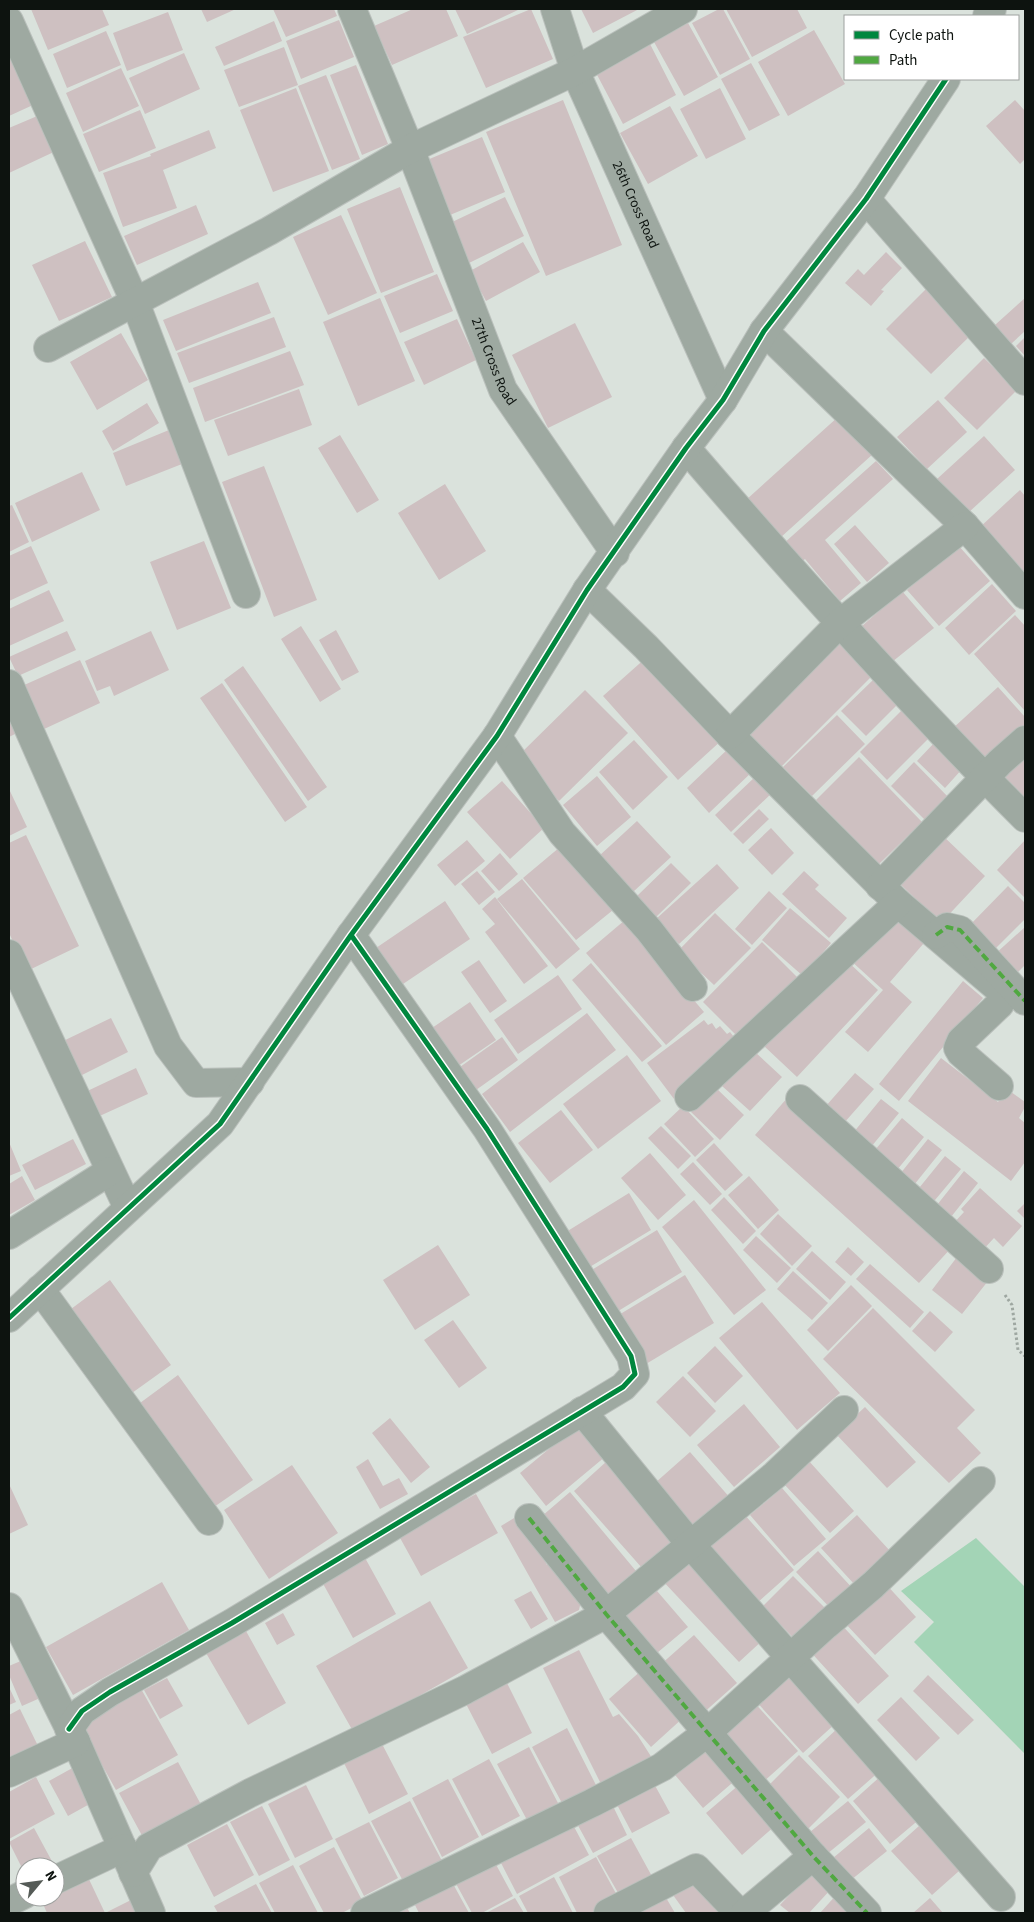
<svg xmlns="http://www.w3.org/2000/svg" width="1034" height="1922" font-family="'Source Sans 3',sans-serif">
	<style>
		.green { fill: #a3d4b6 }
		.building { fill: #cec0c1 }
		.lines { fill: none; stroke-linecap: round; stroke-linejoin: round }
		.minor-casing { stroke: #bac0bc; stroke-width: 30 }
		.path { stroke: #9ea7a1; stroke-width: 3; stroke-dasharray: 2.5 2.5; stroke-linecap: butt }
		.minor { stroke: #9ea9a1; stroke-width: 28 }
		.quiet { stroke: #50a841; stroke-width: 4; stroke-dasharray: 8 4; stroke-linecap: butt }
		.cycleway-casing { stroke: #fff; stroke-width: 8 }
		.cycleway { stroke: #00873e; stroke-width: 5 }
		.labels { text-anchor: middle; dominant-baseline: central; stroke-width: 4.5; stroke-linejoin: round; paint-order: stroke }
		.street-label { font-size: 14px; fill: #0d130f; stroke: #fff }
	</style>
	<rect width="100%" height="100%" fill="#dae2dc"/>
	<path class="green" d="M976,1538l49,49v167l-111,-112 20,-20 -33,-31z"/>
	<path class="building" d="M31,9h71l7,16 -61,25z
		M201,9h35l-29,13z
		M273,9h61l3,7 -51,21z
		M413,9h33l12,27 -66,29 -18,-39z
		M455,9h65l-53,25z
		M531,9l22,50 -67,29 -23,-51z
		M581,9h58l-46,24z
		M719,9h4l27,50 -30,16 -28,-52z
		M726,9h71l10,19 -55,29z
		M168,12l15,38 -56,21 -14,-38z
		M339,20l15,37 -53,22 -15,-38z
		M274,21l8,20 -58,25 -9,-19z
		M688,23l30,54 -34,19 -30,-54z
		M814,30l31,54 -57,32 -30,-54z
		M106,31l15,34 -54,23 -14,-34z
		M649,42l27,53 -53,29 -28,-53z
		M284,47l14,38 -59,22 -15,-37z
		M9,48l24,57 -24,11z
		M184,53l16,36 -55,25 -16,-36z
		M751,63l29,52 -31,16 -28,-52z
		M356,65l32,79 -26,11 -32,-80z
		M121,68l18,38 -56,26 -17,-39z
		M326,75l34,84 -28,11 -34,-84z
		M296,88l33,83 -56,21 -33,-82z
		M720,88l26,51 -40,20 -26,-50z
		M563,100l59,145 -76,31 -60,-144z
		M1015,100l10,11v48l-5,5 -34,-38z
		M670,106l28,50 -50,28 -28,-51z
		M140,110l16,38 -57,24 -16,-38z
		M42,114l16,36 -49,23v-45z
		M209,130l7,18 -53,22 14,38 -54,19 -20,-54 48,-17 -1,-2z
		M482,137l23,55 -55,23 -23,-55z
		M400,187l34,85 -53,21 -34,-84z
		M505,197l19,39 -55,27 -19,-40z
		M196,205l12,29 -71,31 -13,-29z
		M341,215l36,78 -49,22 -35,-78z
		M85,241l27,56 -53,24 -27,-56z
		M523,242l17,30 -54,29 -16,-30z
		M886,252l16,16 -21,22 3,1 -13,15 -26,-23 13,-14 6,6z
		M437,274l16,37 -53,22 -16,-37z
		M258,282l13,31 -95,38 -13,-31z
		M927,288l45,46 -41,40 -45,-45z
		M380,298l35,83 -57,25 -35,-84z
		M1025,298v33l-14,13 -16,-19z
		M274,317l12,30 -97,36 -12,-30z
		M457,319l19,41 -52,25 -20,-43z
		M575,323l37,74 -64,31 -36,-73z
		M121,333l27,47 -51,30 -27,-48z
		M1025,337v19l-9,-10z
		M290,351l14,34 -99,37 -12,-34z
		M984,358l33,32 -40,40 -33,-32z
		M299,389l13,36 -84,31 -14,-36z
		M938,400l29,32 -40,37 -30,-32z
		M147,403l12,20 -46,28 -11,-20z
		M839,416l34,38 -93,84 -34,-38z
		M169,430l13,34 -56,22 -13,-33z
		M340,435l39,65 -22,13 -39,-65z
		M984,436l31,34 -47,43 -31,-34z
		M876,461l17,18 -68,61 36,43 -21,18 -35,-42 -5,4 -17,-19z
		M264,466l53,134 -43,17 -52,-135z
		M82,472l18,38 -68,32 -17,-39z
		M445,484l41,67 -47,29 -41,-67z
		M1020,490l5,6v82l-46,-50z
		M12,505l17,37 -20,10v-46z
		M855,525l34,38 -22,19 -33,-38z
		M204,541l27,67 -54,22 -27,-68z
		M958,545l32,36 -51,45 -32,-36z
		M31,546l17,37 -39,18v-45z
		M992,584l24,27 -47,44 -24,-27z
		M49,590l15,31 -55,25v-37z
		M902,591l32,37 -42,34 -30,-36z
		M1015,615l10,11v85l-51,-57z
		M301,626l40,63 -21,13 -39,-63z
		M336,630l23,42 -17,9 -23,-41z
		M67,631l9,19 -58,26 -9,-19z
		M151,631l18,39 -55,26 -4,-10 -13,5 -12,-30z
		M837,638l36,37 -93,93 -36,-37z
		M648,656l75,83 -45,41 -75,-84z
		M80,660l20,43 -58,27 -20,-44z
		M243,666l84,121 -19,14 -84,-121z
		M873,680l24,25 -31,31 -25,-25z
		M222,683l85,124 -22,15 -85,-124z
		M998,687l27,30v8l-43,38 -30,-34z
		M585,690l43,43 -69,68 -42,-44z
		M9,703l12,28 -12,6z
		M902,710l28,27 -43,43 -27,-28z
		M837,715l28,29 -53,52 -29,-29z
		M634,740l34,37 -35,33 -34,-38z
		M935,742l28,26 -18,20 -28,-27z
		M730,747l23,24 -44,42 -22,-25z
		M1025,754v46l-23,-25z
		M859,757l63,65 -43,42 -63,-64z
		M914,762l36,37 -23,23 -36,-36z
		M597,776l34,41 -34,29 -34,-41z
		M756,776l16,17 -41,39 -16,-17z
		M502,781l42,47 -34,31 -43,-47z
		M9,789l18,38 -18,9z
		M759,809l10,10 -26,25 -10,-10z
		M637,821l34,36 -38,35 -34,-36z
		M771,828l23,25 -22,22 -24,-25z
		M941,834l44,42 -44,47 -45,-43z
		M26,835l53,111 -52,25 -18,-38v-90z
		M467,840l18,21 -30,25 -18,-21z
		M1025,840v58l-28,-28z
		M560,847l53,63 -37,30 -53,-62z
		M500,853l18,21 -19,17 -18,-20z
		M671,863l20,20 -35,34 -19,-21z
		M717,864l22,24 -60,56 -23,-25z
		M477,871l18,21 -16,13 -18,-21z
		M804,871l15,14 -4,4 32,29 -18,20 -47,-44z
		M522,879l58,70 -24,20 -59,-70z
		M1008,886l17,17v16l-33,33 -24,-25z
		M769,891l18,17 -35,37 -17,-16z
		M495,897l53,69 -24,18 -39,-52 10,-8 -13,-15z
		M445,901l25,38 -70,47 -24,-38z
		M790,908l41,35 -28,33 -41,-36z
		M715,913l36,35 -37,37 -36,-34z
		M890,913l34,30 -34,39 22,20 -44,50 -23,-20 38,-42 -34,-31z
		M625,920l79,92 -38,33 -80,-92z
		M1025,927v38l-11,11 -20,-21z
		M762,942l39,39 -59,60 -39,-39z
		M845,959l33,31 -81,87 -33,-31z
		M479,960l28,41 -17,12 -29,-41z
		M591,963l71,83 -20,16 -70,-82z
		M558,975l24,34 -64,45 -24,-34z
		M963,981l20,17 -84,103 -20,-17z
		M470,1002l26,38 -38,26 -26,-38z
		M587,1013l29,37 -106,82 -28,-38z
		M111,1018l17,34 -52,26 -17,-35z
		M704,1020l4,5 4,-2 4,6 4,-3 7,8 3,-2 12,15 -68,52 -27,-36z
		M502,1037l16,23 -42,30 -16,-23z
		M754,1051l28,26 -32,34 -28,-25z
		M627,1055l34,46 -63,48 -35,-45z
		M941,1058l57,44 9,-13 18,13v5l-6,11 6,5v39l-14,19 -103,-80z
		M136,1068l12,26 -55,25 -12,-25z
		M855,1073l19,16 -30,34 -19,-16z
		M715,1087l29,28 -24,25 -29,-28z
		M788,1097l165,149 -34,37 -164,-148z
		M881,1099l18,14 -28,34 -18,-14z
		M683,1106l31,33 -19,18 -31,-33z
		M561,1110l32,40 -43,33 -32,-40z
		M902,1118l22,19 -27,33 -22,-20z
		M661,1126l30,30 -13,13 -30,-31z
		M73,1139l13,25 -51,26 -13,-25z
		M928,1139l14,11 -28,35 -14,-11z
		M9,1142l12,29 -12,5z
		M714,1143l29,32 -18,16 -29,-31z
		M650,1153l36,42 -28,25 -37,-42z
		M945,1156l16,13 -31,37 -15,-13z
		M693,1162l29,32 -12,11 -30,-31z
		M964,1171l14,12 -31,39 -14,-12z
		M22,1176l13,24 -26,15v-31z
		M749,1176l30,34 -21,19 -30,-34z
		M980,1188l42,38 -19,21 -9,-9 -13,14 -30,-26 13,-14 -3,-3z
		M629,1193l22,37 -63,38 -22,-36z
		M724,1197l32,34 -13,13 -32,-34z
		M694,1200l72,90 -32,25 -72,-88z
		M1025,1203v16l-8,-8z
		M778,1214l34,32 -20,20 -32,-32z
		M657,1230l25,42 -67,41 -25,-42z
		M756,1236l35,32 -14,15 -34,-33z
		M438,1245l32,50 -55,35 -32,-50z
		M848,1247l16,15 -13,14 -16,-14z
		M812,1251l34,31 -16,18 -34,-31z
		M957,1257l31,24 -26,33 -30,-24z
		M870,1264l54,48 -14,16 -54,-49z
		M793,1271l35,32 -16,17 -35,-31z
		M685,1275l29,48 -68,41 -29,-48z
		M110,1280l61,85 -39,28 -61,-84z
		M851,1285l21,21 -44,45 -21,-21z
		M762,1302l78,91 -43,37 -78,-92z
		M873,1308l102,102 -18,18 24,25 -32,30 -126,-124z
		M930,1311l23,21 -18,20 -23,-21z
		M453,1320l34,48 -28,20 -35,-48z
		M715,1346l28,30 -28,27 -28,-30z
		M178,1375l75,105 -39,27 -74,-104z
		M683,1376l33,35 -26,26 -34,-35z
		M744,1404l36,43 -46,40 -37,-42z
		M865,1407l51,55 -29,26 -51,-54z
		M390,1418l40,49 -19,16 -39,-50z
		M579,1424l27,32 -60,50 -26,-33z
		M690,1452l41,47 -36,30 -40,-46z
		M368,1459l15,27 16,-8 9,16 -28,15 -24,-42z
		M808,1460l46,51 -24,22 -47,-50z
		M607,1461l68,77 -33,30 -68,-77z
		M292,1465l46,68 -69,46 -45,-69z
		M9,1484l19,41 -19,9z
		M782,1488l44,51 -32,27 -44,-51z
		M570,1492l66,79 -35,29 -66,-78z
		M476,1494l22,39 -77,43 -22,-40z
		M743,1513l51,57 -37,33 -51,-57z
		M519,1515l28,50 5,-3 30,35 -3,13 -24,12 -54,-96z
		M857,1515l34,37 -36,33 -34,-37z
		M818,1551l38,41 -22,20 -38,-40z
		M687,1554l78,84 -26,24 -79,-84z
		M364,1556l32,58 -43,24 -32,-58z
		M793,1576l38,38 -31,31 -37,-39z
		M162,1582l27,48 -116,65 -27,-48z
		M884,1582l32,35 -41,38 -32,-34z
		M651,1584l37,43 -37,31 -36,-42z
		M531,1591l17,28 -17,10 -17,-29z
		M430,1601l38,67 -114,65 -38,-67z
		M283,1613l12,22 -18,10 -12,-22z
		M838,1621l51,55 -31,28 -51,-56z
		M246,1631l40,72 -38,22 -42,-72z
		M694,1635l43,48 -36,32 -42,-49z
		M579,1650l34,67 6,-3 19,22 14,22 -50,28 -59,-118z
		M30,1657l17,38 -25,11 -13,-31v-9z
		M787,1668l49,55 -33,30 -50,-55z
		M643,1669l41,48 -33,30 -42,-48z
		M928,1675l46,45 -16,15 -45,-44z
		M167,1678l16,28 -23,13 -16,-29z
		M506,1681l26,52 -40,21 -27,-52z
		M9,1687l7,15 -7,3z
		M140,1687l38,68 -62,35 -38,-68z
		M901,1697l39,41 -24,23 -39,-41z
		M752,1700l46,51 -36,32 -46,-50z
		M20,1709l19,39 -30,15v-48z
		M840,1726l41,44 -33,29 -40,-43z
		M567,1728l30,59 -34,18 -31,-58z
		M705,1739l33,39 -35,30 -33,-39z
		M381,1742l27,52 -39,20 -26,-53z
		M529,1747l29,56 -31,17 -30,-56z
		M799,1755l41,42 -32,32 -41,-42z
		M489,1759l31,57 -38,20 -30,-57z
		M178,1762l27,50 -59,31 -27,-50z
		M76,1766l19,35 -27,15 -19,-35z
		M883,1774l38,44 -31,26 -37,-43z
		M36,1777l19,37 -46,25v-47z
		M448,1779l31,58 -37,20 -30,-59z
		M652,1780l18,33 -38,20 -18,-34z
		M740,1784l36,41 -34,30 -36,-42z
		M306,1785l27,54 -38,19 -27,-54z
		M410,1801l32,60 -39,20 -32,-60z
		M848,1801l18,21 -39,32 -17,-22z
		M611,1802l16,33 -34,18 -18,-33z
		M262,1806l28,54 -31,16 -29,-54z
		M571,1821l18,34 -72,39 -18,-35z
		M369,1822l29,56 -34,18 -29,-57z
		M227,1824l27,51 -40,22 -27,-52z
		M919,1826l40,45 -27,24 -41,-44z
		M34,1828l20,37 -3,2h-26v7l-16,-32z
		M869,1828l18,23 -36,29 -18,-22z
		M631,1838l23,42 -33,18 -24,-42z
		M334,1847l29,55 -21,11h-18l-25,-47z
		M596,1857l23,42 -27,14h-15l-18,-36z
		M493,1859l20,37 -31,17h-10l-18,-33z
		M293,1865l25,48h-43l-16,-30z
		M813,1870l19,18 -23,25h-19l-10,-8z
		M86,1873l19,40 28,-14 7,14h-93l-7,-16h15v-13z
		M554,1877l19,36h-45l-9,-17z
		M699,1877l26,36h-39l-13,-18z
		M452,1882l17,31h-50l-5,-10z
		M256,1884l16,29h-54l-4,-7z
		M838,1893l21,20h-39z
		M665,1896l10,17h-37z
		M515,1898l9,15h-38z
		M930,1898l13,15h-30z
		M404,1902l6,11h-27z"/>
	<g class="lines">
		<defs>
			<g id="minor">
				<path id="s1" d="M352,9l58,140 93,241 112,163"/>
				<path id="s2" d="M555,9l20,62 148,329"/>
				<path d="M987,16l5,-7"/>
				<path d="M9,21l126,281 111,292"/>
				<path d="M866,199l159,182"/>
				<path d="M764,331l201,195 60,69"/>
				<path d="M48,348l221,-117 141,-82 165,-78 108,-62"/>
				<path d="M686,448c109,127 221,252 339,370"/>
				<path d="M587,590l59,57 84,88 168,168 101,86 3,8 -2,7 -39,37 -3,7 3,5 38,33"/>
				<path d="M9,684l159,362 28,37 54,-1"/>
				<path d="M730,735l110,-112 125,-97"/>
				<path d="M497,736l65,97 87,97 44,57"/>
				<path d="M880,886l120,-124 25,-22"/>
				<path d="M936,935l11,-8 13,3 65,71"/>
				<path d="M9,954l119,254"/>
				<path d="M689,1097l209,-194"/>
				<path d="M800,1099l189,170"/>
				<path d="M9,1235l101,-64"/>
				<path d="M40,1289l169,232"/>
				<path d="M9,1318l211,-194 131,-189 146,-199 90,-146 99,-142 37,-48 41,-69 102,-132 80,-120"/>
				<path d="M582,1411l109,134 310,352"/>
				<path d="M529,1518l77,96 207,242 54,57"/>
				<path d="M9,1607l67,135 75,171"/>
				<path d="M69,1729l13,-18 28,-19 122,-69 391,-236 12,-13 -4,-18 -144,-227 -136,-194"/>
				<path d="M9,1773l67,-31"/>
				<path d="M133,1873l16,-26 101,-54 215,-103 141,-76 169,-139 69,-65"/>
				<path d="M55,1880l68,-32"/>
				<path d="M9,1902l16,-8"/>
				<path d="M365,1913l227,-110 70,-36 46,-35 118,-107 47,-40 108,-104"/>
				<path d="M608,1913l88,-45 43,45"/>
				<path d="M745,1913l68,-57"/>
			</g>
		</defs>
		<use href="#minor" class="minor-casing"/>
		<path class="path" d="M1005,1295l7,10 6,45 7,6"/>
		<use href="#minor" class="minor"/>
		<path class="quiet" d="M936,935l11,-8 13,3 65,71
			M529,1518l77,96 207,242 54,57"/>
		<defs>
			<path id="cycleway" d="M9,1318l211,-194 131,-189 146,-199 90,-146 99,-142 37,-48 41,-69 102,-132 80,-120
				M69,1729l13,-18 28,-19 122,-69 391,-236 12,-13 -4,-18 -144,-227 -136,-194"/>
		</defs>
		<use href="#cycleway" class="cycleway-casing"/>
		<use href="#cycleway" class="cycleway"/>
	</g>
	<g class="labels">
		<g class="street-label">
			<text stroke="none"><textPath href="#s2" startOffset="212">26th Cross Road</textPath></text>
			<text stroke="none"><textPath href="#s1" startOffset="380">27th Cross Road</textPath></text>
		</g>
	</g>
	<rect width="1034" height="1922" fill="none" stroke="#0d130f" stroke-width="20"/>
	<rect x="844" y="15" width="175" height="65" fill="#ffffff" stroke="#9ea19f"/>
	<rect x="854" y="31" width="25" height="8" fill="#00873e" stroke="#9ea19f"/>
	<text x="889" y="40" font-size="15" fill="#0d130f">Cycle path</text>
	<rect x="854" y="56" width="25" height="8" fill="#50a841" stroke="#9ea19f"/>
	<text x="889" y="65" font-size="15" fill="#0d130f">Path</text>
	<g transform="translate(40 1882) rotate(61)"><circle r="24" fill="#ffffff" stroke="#9ea19f"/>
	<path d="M0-4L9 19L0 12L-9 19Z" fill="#555b57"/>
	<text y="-8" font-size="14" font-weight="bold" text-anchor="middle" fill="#0d130f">N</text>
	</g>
</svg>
